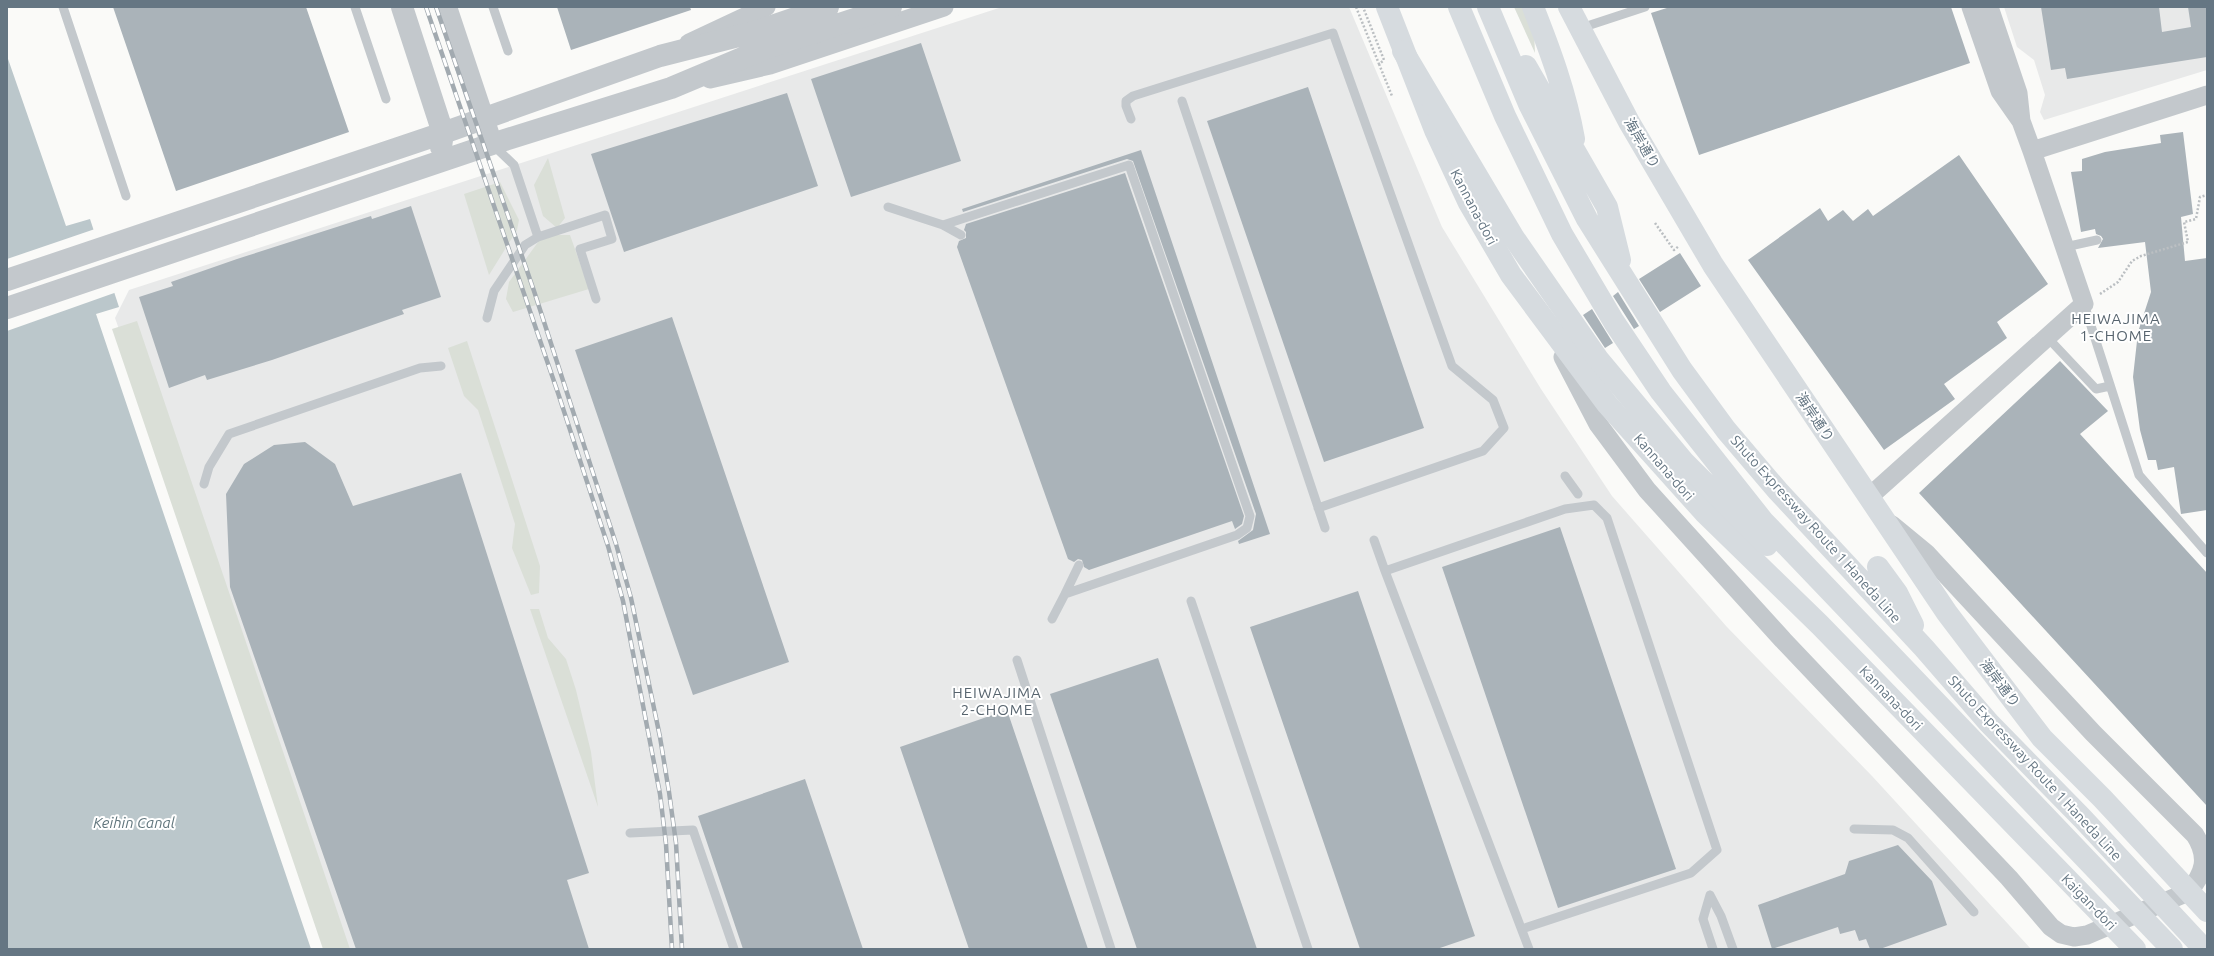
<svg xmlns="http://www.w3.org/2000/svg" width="2214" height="956" font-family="Ubuntu,'Noto Sans JP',sans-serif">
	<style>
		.built { fill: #e8e9e9 }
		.green { fill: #dadfd7 }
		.water { fill: #bbc7cb }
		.pier { fill: #fafaf8 }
		.building { fill: #aab3b9 }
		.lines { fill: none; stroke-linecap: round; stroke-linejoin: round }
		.path { stroke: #bbbfc2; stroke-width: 2.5; stroke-dasharray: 2 2; stroke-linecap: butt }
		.service { stroke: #c3c8cc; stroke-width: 9 }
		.minor { stroke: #c3c8cc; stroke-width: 19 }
		.tertiary { stroke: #c3c8cc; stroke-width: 22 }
		.primary { stroke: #d6dbdf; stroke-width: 22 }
		.motorway { stroke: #d6dbdf; stroke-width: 22 }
		.rail-casing { stroke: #a2aab0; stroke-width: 4.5 }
		.rail { stroke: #fff; stroke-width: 3; stroke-dasharray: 9; stroke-linecap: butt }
		.labels { text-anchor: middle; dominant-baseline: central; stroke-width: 4; stroke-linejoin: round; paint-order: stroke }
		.street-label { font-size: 14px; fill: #657683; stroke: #fff }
		.neighbourhood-label { font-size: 15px; letter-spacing: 1px; fill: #57646e; stroke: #fff }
		.water-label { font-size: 15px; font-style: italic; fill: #60757c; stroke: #fff }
	</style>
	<rect width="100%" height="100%" fill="#fafaf8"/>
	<path class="built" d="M1002,7h347l93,220 99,162 71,107 115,131 145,149 159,173h-1689l-227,-631 14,-28z
		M2004,7h203v63l-163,50 -4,-8 5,-17 -11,-35 -17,-13z"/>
	<path class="green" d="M1514,7h10l10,24 1,22z
		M548,158l17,60 -8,10 -14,-12 -9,-31z
		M500,182l19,38 -2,10 -28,45 -25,-81z
		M554,235h16l19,54 -76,23 -7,-13 3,-17 32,-44z
		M137,321l213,628h-27l-211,-620z
		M467,341l73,225 -1,27 -8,2 -19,-47 3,-24 -37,-114 -14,-14 -16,-48z
		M530,609h9l9,29 18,21 10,31 15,62 7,55z"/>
	<path class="water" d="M7,56l59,170 24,-7 29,88 -23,7 215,635h-304z"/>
	<path class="pier" d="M95,229l22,63 -110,39v-72z"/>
	<path class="building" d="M113,7h193l43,125 -173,59z
		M557,7h133l1,3 -120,40z
		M1670,7h281l19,56 -271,92 -48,-142z
		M2041,7h118l3,25 29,-5 -3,-20h19v50l-140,22 -2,-11 -14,2z
		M921,43l40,118 -110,36 -40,-118z
		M1308,87l116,341 -100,34 -117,-341z
		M787,93l31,93 -194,66 -33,-98z
		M2183,132l10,82 -12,3 4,44 22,-3v252l-26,4 -7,-47 -16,3 -2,-10h-8l-8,-30 -7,-53 5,-45 13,-40 -6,-50 -47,6 5,-9 -2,-3 -5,-2 -1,-5 -14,3 -10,-60 11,-1v-12l23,-7 56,-9 -1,-8z
		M1141,150l129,384 -31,10 -1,-3 15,-11 3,-16 -123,-353 -6,-2 -164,53 -1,-3z
		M1959,155l89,129 -51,38 10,16 -63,46 11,15 -71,51 -136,-190 72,-52 8,13 15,-11 10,11 15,-12 5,7z
		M1125,173l119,343 -2,8 -7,5 -3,-8 -143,49 -5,-3 -2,-7 -4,-1 -4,3 -6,-3 -111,-312 2,-6 7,-3v-6l-2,-2 2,-6z
		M411,206l30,91 -39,13 2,4 -132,46 -65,20 -2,-5 -36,13 -30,-91 34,-11 -2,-4 66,-23 134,-43 1,3z
		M1680,253l21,33 -41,26 -21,-33z
		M1618,292l21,34 -5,3 -21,-33z
		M1592,309l21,34 -8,5 -22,-33z
		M672,317l117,345 -96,33 -118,-345z
		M2060,361l48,50 -28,23 127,139v233l-288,-313z
		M305,442l30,22 18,42 108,-33 128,400 -22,7 22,69h-233l-126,-362 -4,-93 18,-30 30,-19z
		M1560,527l116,342 -118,39 -116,-341z
		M1358,591l117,345 -38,13h-77l-110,-322z
		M1158,658l99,291h-120l-87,-255z
		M1007,710l81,239h-119l-69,-202z
		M805,779l58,170h-120l-45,-133z
		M1898,845l34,36 15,44 -67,24h-10l-4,-10 -7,2 -4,-11 -15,4 -2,-7 -66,22 -14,-44 87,-31 4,-13z"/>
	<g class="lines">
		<path class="path" d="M1356,7l23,57 5,-4 -21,-53
			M1379,64l13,32
			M1655,223l19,27 5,-4
			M2100,294l18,-12 14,-21 9,-5 47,-14 -4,-20 12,-3 4,-22 7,-2"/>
		<path class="service" d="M63,7l63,189
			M355,7l31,92
			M493,7l15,44
			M1581,28l64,-21
			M1182,101l143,427
			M1131,119l-5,-13v-5l7,-5 200,-63 119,333 41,34 11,28 -21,23 -165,57
			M888,207l55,18 186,-60 121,351 -3,12 -10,7 -172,59 -13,25
			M943,225l18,10
			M538,237l67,-22 7,24 -32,10 16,50
			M2065,247l32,-7
			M2084,304l55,171 68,78
			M487,318l7,-27 31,-46 13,-8 -24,-72 -22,-21
			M2047,337l49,52 14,-3
			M1565,476l13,18
			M204,484l5,-17 20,-33 191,-66 21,-2
			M1374,540l11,31 180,-62 29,-4 13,13 110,332 -26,23 -169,56
			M1385,571l144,378
			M1065,594l14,-29
			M1191,601l117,348
			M1017,660l94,289
			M1854,829l39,1 15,8 66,74
			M630,833l63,-3 41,119
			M1710,895l11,21 12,33
			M1710,895l-7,24 10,30"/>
		<path class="minor" d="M1989,7l29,86 3,28
			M689,43l77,-36
			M710,79l60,-14 174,-58
			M2032,151l175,-56
			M1563,357l35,67 49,66 136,150 226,238 42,49 10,7 13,3 13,-2 101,-43c17,-19 21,-35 7,-57l-102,-102 -167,-180 -34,-28
			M1869,497l215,-193 -52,-153 -11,-30 -21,-30 -29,-84"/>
		<path class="tertiary" d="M402,7l41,126 -2,14
			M446,7l42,126
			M7,280l436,-147 217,-77 94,-24 74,-25
			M7,308l485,-164 179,-56 93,-39 127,-42"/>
		<path class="primary" d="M1387,7l48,123 34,73 42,72 96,129 97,108 116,113 315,324
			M1569,7l60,115 84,143 234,348 95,125 60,60 105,113"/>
		<path class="motorway" d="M1459,7l46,109 57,118 52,88 47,70 102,129 409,428
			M1488,7l41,97 58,115 95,151 44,60 52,61 146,157 65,75 93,95 122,131
			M1533,7c17,43 33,86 41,132
			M1403,51l111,187 84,121 86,103 83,83
			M1526,66l81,141 13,53
			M1878,567l19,26 16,32"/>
		<defs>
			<path id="rail" d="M426,7l132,386 50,153 15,55 37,193 6,50 6,105
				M436,7l98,284 82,253 15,54 29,139 9,55 7,51 6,106"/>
		</defs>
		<use href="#rail" class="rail-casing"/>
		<use href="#rail" class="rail"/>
	</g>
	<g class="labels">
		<g class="street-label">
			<text transform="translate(1642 143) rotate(60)">海岸通り</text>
			<text transform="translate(1474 207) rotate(62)">Kannana-dori</text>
			<text transform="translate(1815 417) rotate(56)">海岸通り</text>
			<text transform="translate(1664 467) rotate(49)">Kannana-dori</text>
			<text transform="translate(1816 529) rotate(48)">Shuto Expressway Route 1 Haneda Line</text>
			<text transform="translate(2000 683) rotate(53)">海岸通り</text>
			<text transform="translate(1891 698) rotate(46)">Kannana-dori</text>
			<text transform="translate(2035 768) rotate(47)">Shuto Expressway Route 1 Haneda Line</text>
			<text transform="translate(2089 902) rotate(46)">Kaigan-dori</text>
		</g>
		<g class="neighbourhood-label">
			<text x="2116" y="318">HEIWAJIMA<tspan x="2116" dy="17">1-CHOME</tspan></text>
			<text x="997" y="692">HEIWAJIMA<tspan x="997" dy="17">2-CHOME</tspan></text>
		</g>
		<g class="water-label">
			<text x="134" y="822">Keihin Canal</text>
		</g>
	</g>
	<rect width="2214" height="956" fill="none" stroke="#657683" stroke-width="16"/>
</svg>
